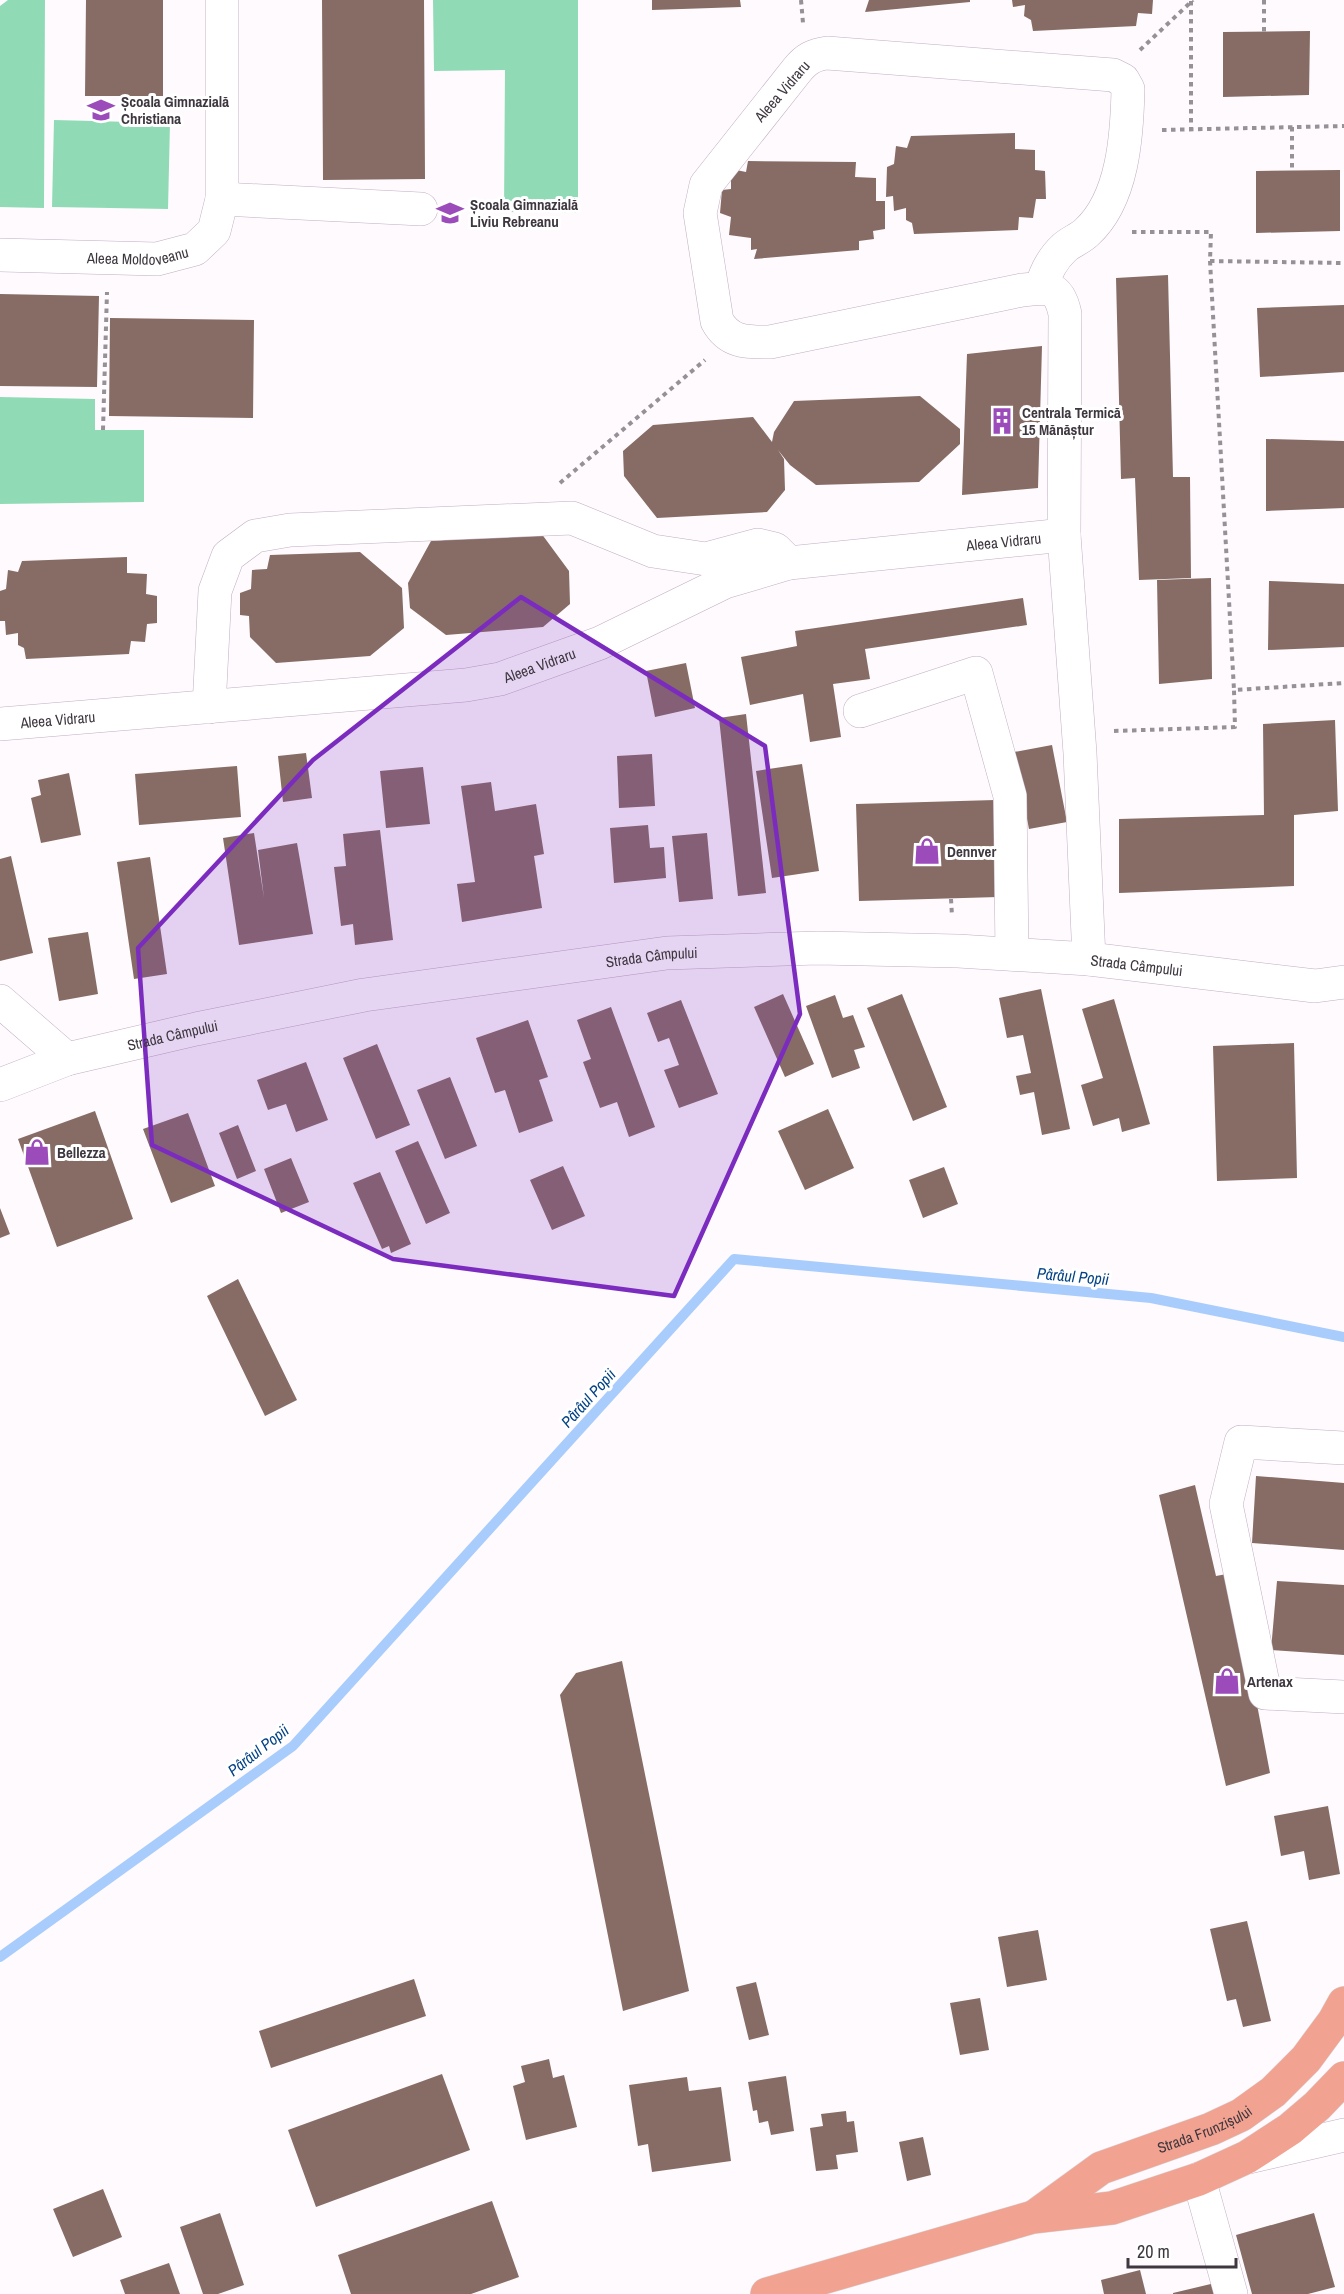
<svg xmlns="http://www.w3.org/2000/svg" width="1344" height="2294" font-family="'Archivo Narrow',sans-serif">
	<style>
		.green { fill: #90dbb6 }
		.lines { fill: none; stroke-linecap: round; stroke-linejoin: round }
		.stream { stroke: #a8ccfb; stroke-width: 10 }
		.building { fill: #866c64 }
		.minor-casing { stroke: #c1aec2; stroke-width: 34 }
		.major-casing { stroke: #d8d7d9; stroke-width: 34 }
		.path { stroke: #969197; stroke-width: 4; stroke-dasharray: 4.5 4.5; stroke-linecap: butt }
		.minor { stroke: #fff; stroke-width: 33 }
		.major { stroke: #f2a291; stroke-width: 33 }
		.marked { fill: #7b2cbf; fill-opacity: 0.2; stroke: #7b2cbf; stroke-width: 4.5; stroke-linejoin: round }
		.labels { text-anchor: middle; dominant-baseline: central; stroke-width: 6; stroke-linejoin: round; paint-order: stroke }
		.street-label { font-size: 15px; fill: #3e373f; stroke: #fff }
		.poi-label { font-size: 15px; font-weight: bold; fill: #3e373f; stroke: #fff; text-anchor: start }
		.water-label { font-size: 16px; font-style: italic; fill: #034386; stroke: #fff }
	</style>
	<rect width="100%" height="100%" fill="#fefafe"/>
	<path class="green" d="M8,0h37l-1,208 -44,-1v-201z
		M433,0h145v213l-74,-1 1,-142 -71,1z
		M54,120l116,3 -2,86 -116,-2z
		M0,397l95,2v31h49v72l-144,2z"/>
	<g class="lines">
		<path class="stream" d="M0,1957l293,-211 441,-487 417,39 193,39"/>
	</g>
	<path class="building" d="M86,0h77v96h-78z
		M322,0h102l1,179 -102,1z
		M652,0h88l1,7 -89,3z
		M869,0h101v2l-105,10z
		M1012,0h141l-1,14 -14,-1 -2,13 -103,5 -2,-11 -7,-4 1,-11 -12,2z
		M1310,31l-1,64 -86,2v-65z
		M1015,133v16l20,1v20l10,1 1,28h-10l-3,19 -14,-1 -1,13 -104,4 -2,-11 -6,-3v-12l-12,3 -1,-15 -7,1 1,-30 7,-3 2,-18 11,2 4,-12z
		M748,161l108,1 -1,15 21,1v23h9v28l-12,2 1,8 -15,2v9l-105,9 3,-10 -6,1v-12l-22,-3 2,-18 -11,-4 2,-23 9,-1v-20l15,3z
		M1340,170v61l-84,2v-62z
		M1168,275l5,202h17l1,101 -52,2 -4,-102 -14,1 -5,-201z
		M0,294l99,2 -2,91 -97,-1z
		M1344,305v67l-84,5 -3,-69z
		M110,318l144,2 -1,98 -144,-2z
		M1042,346l-4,142 -76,7 5,-141z
		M920,396l40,33v15l-41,38 -103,3 -26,-20 -12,-15 6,9 1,31 -18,22 -110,6 -33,-42 -1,-25 30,-26 100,-8 19,25 2,-10 20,-31z
		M1266,439l78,2v67l-78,3z
		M541,533l28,38 1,33 -27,23 -97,8 -36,-27 -2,-25 23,-42z
		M360,552l42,36 2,40 -34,28 -94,7 -26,-26 -1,-21 -9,-1v-22l11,-4 1,-19 15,-1 3,-14z
		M127,557v16l20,1 -1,20 11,2v27l-10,1 -2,18 -14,-1 -2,13 -103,5 -2,-11 -6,-3v-12l-12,2 -1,-14h-5v-30l6,-2 2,-19 10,2 4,-11z
		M1211,578l1,101 -53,5 -2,-104z
		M1269,581l75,3v63l-76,3z
		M1023,598l4,27 -162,24 5,30 -37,5 8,53 -31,5 -7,-48 -53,11 -9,-48 56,-11 -2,-15z
		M686,663l9,45 -40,9 -9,-46z
		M746,714l20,179 -28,3 -19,-178z
		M1335,720l3,91 -44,4v71l-175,7v-74l145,-4 -1,-91z
		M1052,745l15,77 -38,7 -15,-77z
		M306,753l6,45 -29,4 -5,-46z
		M652,754l3,52 -36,2 -2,-52z
		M802,764l17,107 -47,7 -16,-107z
		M237,766l4,51 -102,8 -4,-51z
		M423,767l7,57 -44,4 -6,-57z
		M69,773l12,62 -40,8 -10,-45 10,-3 -3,-15z
		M491,782l4,29 41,-7 8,50 -10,2 8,52 -80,14 -5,-38 18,-2 -14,-96z
		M995,800l3,97 -139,4 -3,-97z
		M648,825l2,23 14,-1 2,31 -52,5 -4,-55z
		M380,830l13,110 -38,5 -2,-21 -12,2 -7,-59 12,-1 -3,-32z
		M254,833l10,65 -6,-48 39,-7 16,91 -74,11 -16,-107z
		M707,833l6,66 -34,3 -7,-66z
		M11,856l22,97 -33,8v-102z
		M150,857l17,117 -33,5 -17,-117z
		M88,932l10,62 -39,7 -11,-63z
		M1041,989l29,140 -28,6 -8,-43 -14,3 -4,-19 15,-3 -8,-38 -16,3 -8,-40z
		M783,994l31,70 -29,13 -31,-70z
		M902,994l45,113 -34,14 -46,-113z
		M835,995l8,23 10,-3 12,32 -11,3 6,18 -28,10 -26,-72z
		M1114,999l36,125 -28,8 -3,-14 -26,8 -12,-41 22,-7 -21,-69z
		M681,1000l37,94 -39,14 -15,-38 15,-5 -10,-27 -11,4 -11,-29z
		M611,1007l44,120 -26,10 -12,-35 -17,6 -17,-46 8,-3 -14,-39z
		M528,1020l20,57 -9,3 14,41 -34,12 -14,-43 -10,3 -19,-55z
		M1294,1043l3,135 -80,3 -4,-135z
		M377,1044l33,81 -34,14 -33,-81z
		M306,1062l22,58 -32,12 -10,-28 -18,6 -11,-30z
		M450,1077l27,69 -32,13 -28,-69z
		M828,1109l26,59 -49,22 -27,-59z
		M95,1111l38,108 -76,28 -39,-108z
		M188,1113l27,73 -44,17 -28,-74z
		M238,1125l18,46 -19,8 -18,-46z
		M418,1141l32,72 -24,11 -31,-73z
		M291,1158l18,44 -28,11 -17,-44z
		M563,1166l22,50 -33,14 -22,-50z
		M944,1167l14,37 -35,14 -14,-38z
		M380,1172l31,72 -20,9 -2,-7 -7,3 -29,-66z
		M0,1208l10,26 -10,4z
		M238,1279l59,121 -32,16 -58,-120z
		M1256,1476l88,7v67l-92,-7z
		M1195,1485l21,91 16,-3 38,200 -44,13 -67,-291z
		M1277,1581l67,4v70l-73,-5z
		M622,1661l67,330 -66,20 -63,-316 16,-22z
		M1328,1806l12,68 -31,6 -5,-29 -23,5 -7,-40z
		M1247,1921l24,100 -28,6 -7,-28 -9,2 -17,-72z
		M1038,1930l9,50 -40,7 -9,-50z
		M414,1979l12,37 -155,52 -12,-37z
		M756,1982l13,53 -20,5 -13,-53z
		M980,1998l9,52 -29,5 -10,-52z
		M549,2059l4,19 11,-3 13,52 -51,13 -13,-54 12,-4 -4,-16z
		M442,2074l28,76 -154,57 -28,-77z
		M786,2076l8,55 -23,4 -3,-14 -9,2 -2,-13 -4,1 -5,-29z
		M687,2077l2,14 32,-4 10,74 -79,11 -4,-28 -10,2 -9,-61z
		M846,2111l1,11 7,-1 4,31 -22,3 2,14 -22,2 -6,-43 13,-2 -2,-12z
		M923,2137l8,38 -24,6 -8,-39z
		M103,2189l19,48 -49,20 -20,-48z
		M492,2201l27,76 -48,17h-120l-13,-39z
		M220,2213l24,72 -26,9h-15l-23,-67z
		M1314,2213l21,74 -27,7h-56l-16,-59z
		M169,2263l11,31h-55l-5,-14z
		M1140,2270l6,24h-42l-3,-14z
		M1215,2283l3,11h-45v-1z"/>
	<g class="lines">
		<defs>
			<g id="minor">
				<path d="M222,199l199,10"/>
				<path id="s1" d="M0,255l157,4 38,-10 19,-18 8,-32v-199"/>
				<path d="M1041,288c4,-14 12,-30 23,-40 6,-6 16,-9 23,-16 36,-33 40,-96 41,-143l-5,-9 -10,-5 -286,-22c-14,2 -21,6 -30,17l-91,115 -6,28 17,108c12,22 30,21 53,21l252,-52c26,-3 37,-5 43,24l-1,221 16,218 9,206"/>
				<path d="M209,707l6,-116 13,-35 27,-20 35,-6 282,-12 81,33 53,8 52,-14 17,4 14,14"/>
				<path d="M860,711l116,-38 34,123 2,158"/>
				<path id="s2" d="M0,724l466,-39 34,-6 100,-36 125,-61 64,-19 275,-28"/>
				<path d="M0,1001l67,58"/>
				<path id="s3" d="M0,1085l67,-26 129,-30 168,-34 303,-42 151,-5 140,3 131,8 226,27 29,-4"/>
				<path d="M1344,1448l-103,-6 -15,62 39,189 79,4"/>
				<path d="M1249,2157l95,-22"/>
				<path d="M1199,2179l32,115"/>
			</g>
			<g id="major">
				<path id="s4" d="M1035,2216l66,-48 110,-39 30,-14 32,-23 33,-33 28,-38 10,-18"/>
				<path d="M767,2294l266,-77 79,-9 87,-29 48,-22 43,-28 27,-23 27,-28"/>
			</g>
		</defs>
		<use href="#minor" class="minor-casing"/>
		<use href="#major" class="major-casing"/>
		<path class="path" d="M801,0l2,23
			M1264,0v32
			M1191,1v129
			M1140,50l53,-50
			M1292,127v44
			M1162,130l182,-4
			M1132,232h79l-1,29 134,2
			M1210,261l24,429
			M103,430l4,-138
			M560,483l145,-123
			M1114,731l121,-4 -1,-37 110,-7
			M951,899l1,17"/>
		<use href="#minor" class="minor"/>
		<use href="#major" class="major"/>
	</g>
	<path class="marked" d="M521,597l244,149 35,268 -126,282 -281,-37 -241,-114 -14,-197 175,-188z"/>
	<defs>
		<symbol id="school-bare" viewBox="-9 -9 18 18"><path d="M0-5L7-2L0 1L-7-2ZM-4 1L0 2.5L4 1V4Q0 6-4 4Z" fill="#9c4bba" stroke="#fff" stroke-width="2.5" paint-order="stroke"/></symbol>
		<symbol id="building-bare" viewBox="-9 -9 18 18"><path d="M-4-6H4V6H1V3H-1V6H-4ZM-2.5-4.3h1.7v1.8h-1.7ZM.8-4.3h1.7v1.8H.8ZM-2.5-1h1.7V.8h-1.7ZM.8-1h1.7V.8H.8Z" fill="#9c4bba" stroke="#fff" stroke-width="2.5" paint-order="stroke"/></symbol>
		<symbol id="shop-bare" viewBox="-9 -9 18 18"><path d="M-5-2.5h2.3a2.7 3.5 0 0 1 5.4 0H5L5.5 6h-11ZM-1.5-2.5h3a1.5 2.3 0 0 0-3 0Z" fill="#9c4bba" stroke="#fff" stroke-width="2.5" paint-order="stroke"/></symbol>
	</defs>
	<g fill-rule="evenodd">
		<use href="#school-bare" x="82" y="91" width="38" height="38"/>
		<use href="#school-bare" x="431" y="194" width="38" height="38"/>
		<use href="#building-bare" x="983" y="402" width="38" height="38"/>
		<use href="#shop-bare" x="908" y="832" width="38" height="38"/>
		<use href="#shop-bare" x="18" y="1133" width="38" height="38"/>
		<use href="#shop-bare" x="1208" y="1662" width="38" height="38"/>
	</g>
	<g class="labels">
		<g class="street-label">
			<text transform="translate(782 91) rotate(-49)">Aleea Vidraru</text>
			<text stroke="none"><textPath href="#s1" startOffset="138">Aleea Moldoveanu</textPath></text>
			<text stroke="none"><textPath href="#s2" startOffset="1030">Aleea Vidraru</textPath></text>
			<text stroke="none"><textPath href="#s2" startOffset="544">Aleea Vidraru</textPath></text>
			<text stroke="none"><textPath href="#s2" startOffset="58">Aleea Vidraru</textPath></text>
			<text stroke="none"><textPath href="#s3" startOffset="666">Strada Câmpului</textPath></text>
			<text stroke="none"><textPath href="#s3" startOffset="1152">Strada Câmpului</textPath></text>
			<text stroke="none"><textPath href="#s3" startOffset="180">Strada Câmpului</textPath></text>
			<text stroke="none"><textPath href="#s4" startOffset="192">Strada Frunzișului</textPath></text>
		</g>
		<g class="poi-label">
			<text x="121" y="101">Școala Gimnazială<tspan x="121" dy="17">Christiana</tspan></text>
			<text x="470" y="204">Școala Gimnazială<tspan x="470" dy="17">Liviu Rebreanu</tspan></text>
			<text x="1022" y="412">Centrala Termică<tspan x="1022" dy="17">15 Mănăștur</tspan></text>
			<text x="947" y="851">Dennver</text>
			<text x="57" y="1152">Bellezza</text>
			<text x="1247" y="1681">Artenax</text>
		</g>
		<g class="water-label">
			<text transform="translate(1073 1276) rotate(5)">Pârâul Popii</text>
			<text transform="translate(588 1398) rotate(-48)">Pârâul Popii</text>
			<text transform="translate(258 1750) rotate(-38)">Pârâul Popii</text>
		</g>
	</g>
	<path d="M1128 2258v9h108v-9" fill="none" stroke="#3e373f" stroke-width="3"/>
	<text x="1137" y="2258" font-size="18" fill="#3e373f" stroke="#ffffff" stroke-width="4.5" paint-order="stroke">20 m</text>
</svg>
